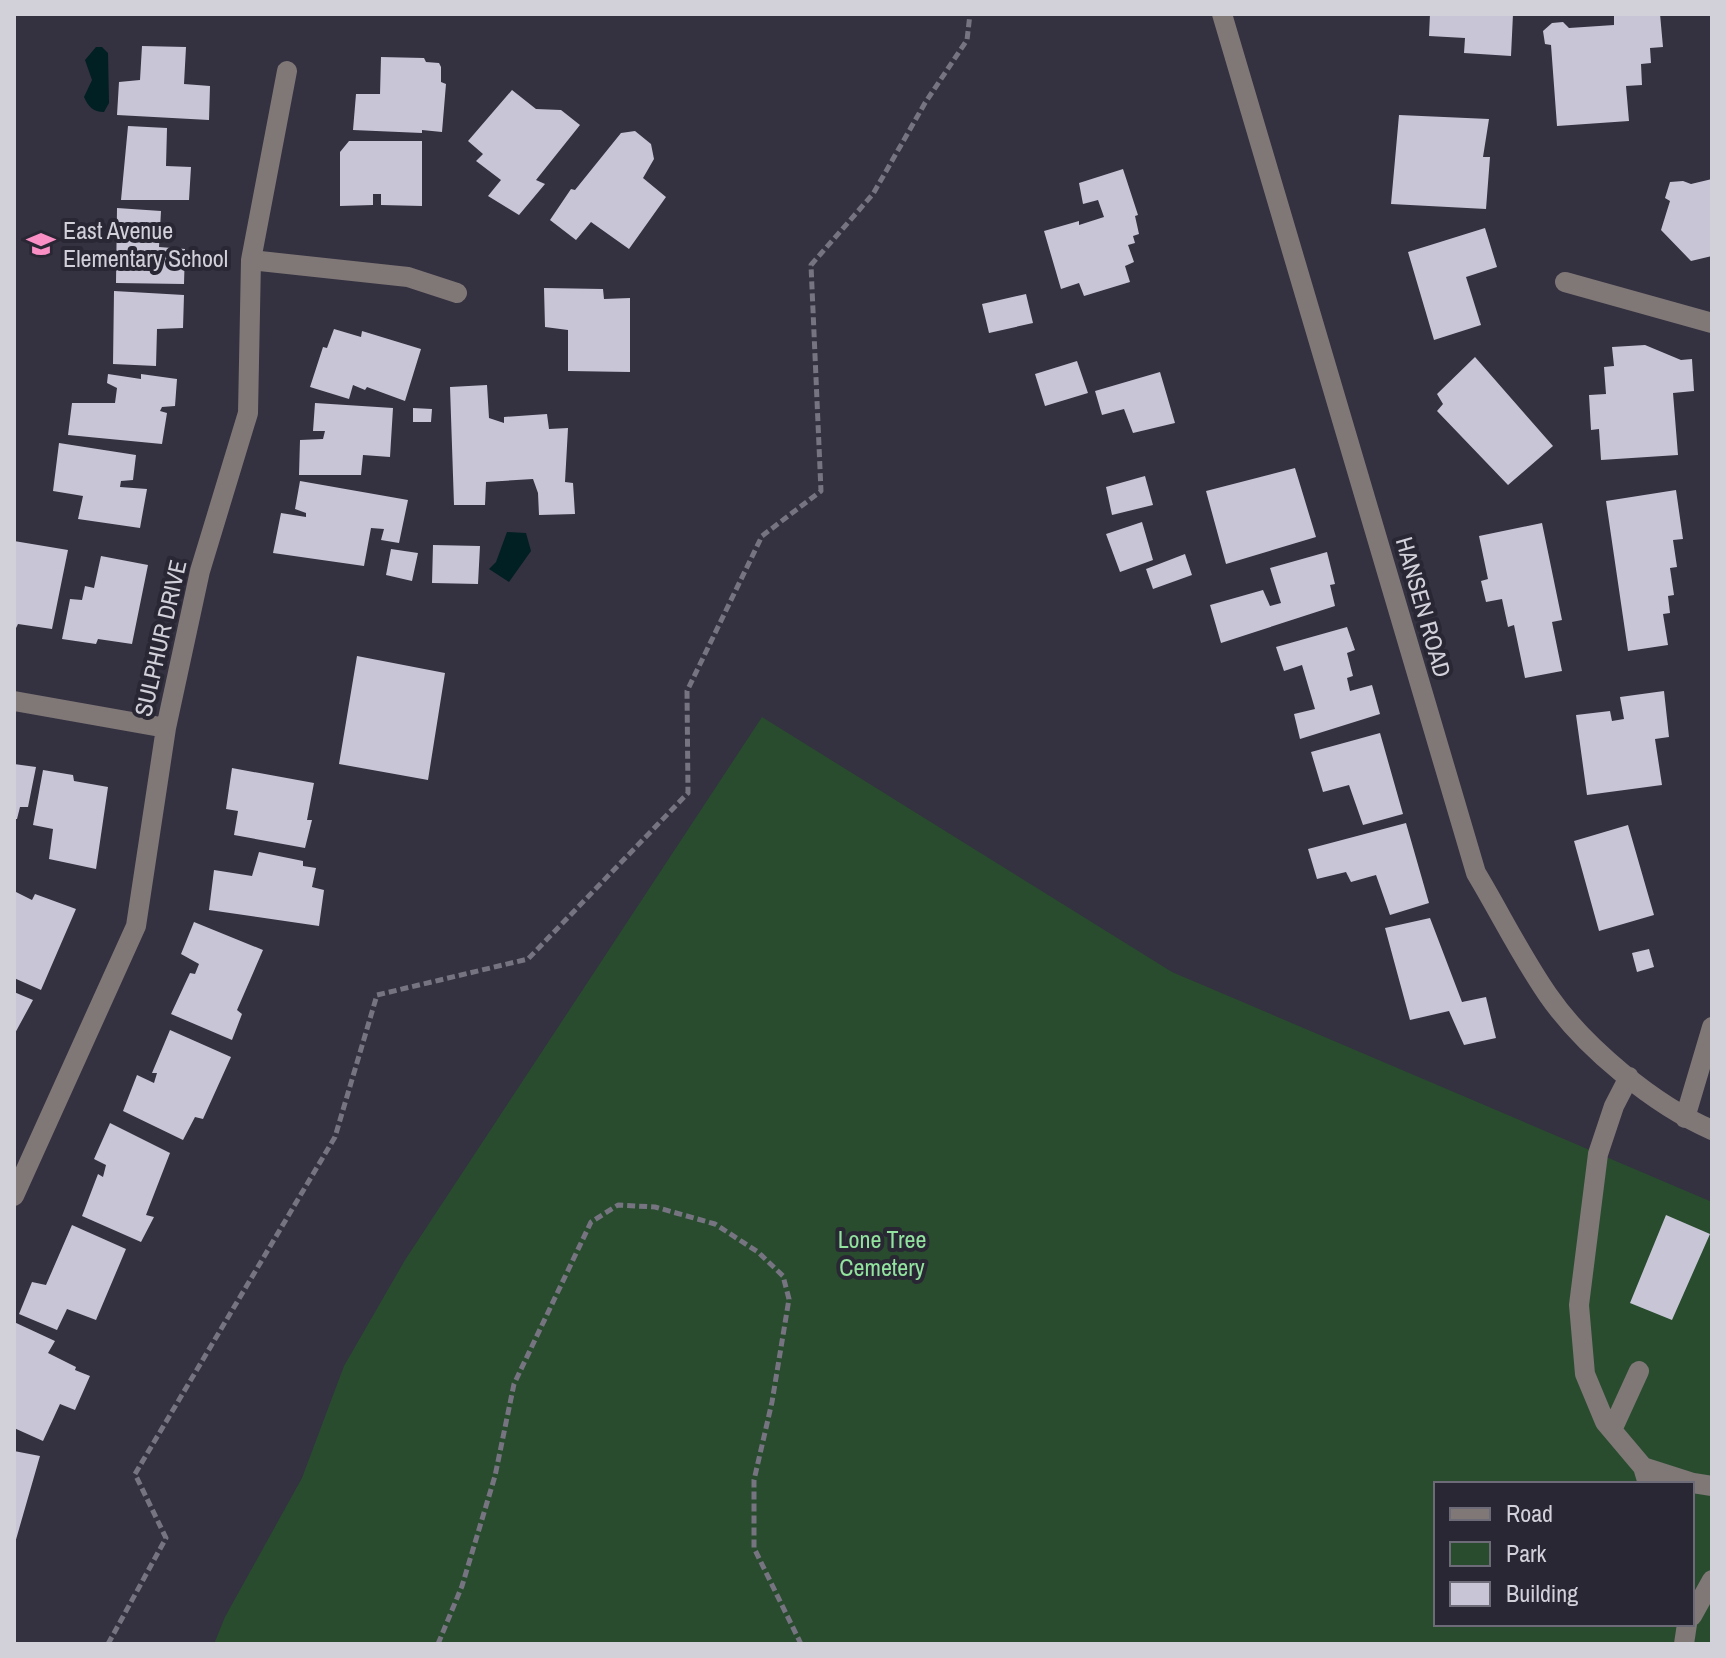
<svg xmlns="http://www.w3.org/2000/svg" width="1726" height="1658" font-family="'Archivo Narrow',sans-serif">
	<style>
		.green { fill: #294c2f; fill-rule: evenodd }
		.water { fill: #002023 }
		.building { fill: #c8c5d7 }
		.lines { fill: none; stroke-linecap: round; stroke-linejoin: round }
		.path { stroke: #767480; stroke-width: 5; stroke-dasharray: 8 4; stroke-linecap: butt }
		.minor { stroke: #807777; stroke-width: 20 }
		.labels { text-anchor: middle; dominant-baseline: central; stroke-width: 8; stroke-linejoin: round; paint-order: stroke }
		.poi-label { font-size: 24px; fill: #d2d1da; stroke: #2a2735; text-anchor: start }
		.street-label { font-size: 24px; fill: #d2d1da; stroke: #2a2735 }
		.park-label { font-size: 24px; fill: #91e39e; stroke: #2a2735 }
	</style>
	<rect width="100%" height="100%" fill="#343140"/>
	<path class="green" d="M762,717l410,255 540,230v442h-1498l11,-27 77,-139 42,-112 61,-106zM1436,1484h256v140h-256z"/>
	<path class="water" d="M96,47h6l6,6 1,50 -5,9c-11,0 -16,-6 -20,-15l8,-17 -7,-20z
		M507,532l19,1 5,18 -22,31 -20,-13 7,-7z"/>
	<path class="building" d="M1430,14h83l-2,42 -47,-3 1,-15 -36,-2z
		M1660,14l3,33 -13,1 1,15 -10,1 1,21 -16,1 3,35 -72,5 -6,-81 -6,-1 -2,-13 9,-8 11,-1 6,6 45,-3v-9z
		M142,46l44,1 -2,37 26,2 -1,34 -92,-5 2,-33 21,-2z
		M381,57l43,1 2,4 13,1 2,4v15l5,2 -4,48 -20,-2v3l-69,-3 3,-36h24z
		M512,90l24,19 25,1 19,15 -44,55 9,4 -26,31 -31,-19 13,-16 -25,-19 7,-7 -15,-13z
		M1399,115l90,4 -6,38h7l-4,52 -95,-5z
		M128,126l39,2 -1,38 25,1 -2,33h-68z
		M635,131l16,13 3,15 -11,19 23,19 -37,52 -38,-27 -15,18 -26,-20 21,-31 4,1 46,-57z
		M349,141h73v65l-41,-1v-11h-8v11l-33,1v-54z
		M1123,169l15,46 -3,1 4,18 -6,2 2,7 -7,2 6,17 -9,4 5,16 -46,14 -5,-13 -18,6 -17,-58 35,-10v4l25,-8 -6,-17 -15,4 -4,-21z
		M1712,179v77l-21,5 -30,-31 9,-29 -5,-3 5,-16 13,-1 8,3z
		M117,208l44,3 -2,36 26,2 -1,35 -68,-1z
		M1485,228l12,39 -31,10 15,48 -47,15 -26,-88z
		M544,288l59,1 1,10 26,-1v74l-62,-1v-41l-23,-3z
		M114,291l70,4 -1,33 -26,1 -1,37 -43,-2z
		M1026,294l7,29 -44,10 -7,-29z
		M334,329l27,8 1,-6 59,18 -16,52 -38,-14 -2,3 -12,-5 -4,14 -39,-12 13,-40 4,1z
		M1645,345l36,15 11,-1 2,32 -21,2 5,62 -77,5 -2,-31 -8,1 -2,-35 17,-1 -2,-27 10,-1 -2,-19z
		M1475,357l78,89 -45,39 -71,-74 6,-7 -6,-10z
		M1077,361l11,32 -43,13 -10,-32z
		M1160,372l15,51 -42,10 -9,-24 -22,6 -7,-24z
		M108,374l33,5v-5l36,5 -2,27 -13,1 -2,4 7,2 -5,31 -94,-9 4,-32h43l2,-15 -10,-5z
		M487,385l2,33 15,5v-6l43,-3 2,15 19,-1 -3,54 8,1 2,31 -36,1 -1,-22 -5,-14 -47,3 -1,23h-31l-4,-118z
		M315,403l78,5 -3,49 -27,-2 -2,20h-62l1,-35 23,-1 2,-8h-12z
		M413,408l19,1 -1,13h-18z
		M59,443l77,12 -3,25 -12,1 -1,6 27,2 -7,39 -62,-9 5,-23 -30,-5z
		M1295,468l21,69 -90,27 -20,-73z
		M1145,476l8,29 -41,10 -6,-28z
		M300,481l108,19 -9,43 -18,-3 3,-11 -13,-1 -7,38 -91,-13 8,-40 25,4v-4l-11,-4z
		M1676,490l7,49 -10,1 4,27 -7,1 4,27 -6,1 2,17 -7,1 5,31 -40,6 -22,-150z
		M1142,522l11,38 -33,12 -14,-38z
		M1542,523l20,97 -10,2 10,49 -37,7 -11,-53 -6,2 -6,-28 -16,3 -5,-21 7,-2 -9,-43z
		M14,541l54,9 -16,79 -34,-5 -4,8z
		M433,545l47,1 -2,38 -46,-1z
		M391,549l27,4 -6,28 -26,-6z
		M1327,552l8,32 -5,1 5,21 -114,37 -11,-38 53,-15 7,16 11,-3 -11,-35z
		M1185,554l7,21 -39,14 -7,-20z
		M101,556l47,9 -16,79 -34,-5 -2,5 -34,-5 8,-40 12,1 3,-14 9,2z
		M1347,627l8,23 -8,3 6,23 -6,2 3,13 22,-6 8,29 -80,25 -6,-25 21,-5 -13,-44 -18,6 -8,-24z
		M357,656l88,17 -17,107 -89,-16z
		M1664,691l5,46 -14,2 7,46 -75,10 -11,-80 34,-4 2,10 12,-2 -4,-22z
		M1380,733l23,81 -40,11 -14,-40 -26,7 -12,-40z
		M14,764l22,3 -8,40h-8l-3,12h-3z
		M232,768l82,15 -7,37h5l-7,28 -71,-13 4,-24 -12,-2z
		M43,770l30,5 1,6 34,6 -12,82 -47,-10 4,-30 -20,-4z
		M1406,823l23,80 -39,12 -14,-40 -25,7 -5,-10 -29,7 -9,-30z
		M1628,825l26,90 -55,16 -25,-90z
		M259,852l44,9v5l13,2 -4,19 12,3 -5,36 -110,-16 5,-40 38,6z
		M14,891l18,9 3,-6 41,15 -35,81 -27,-12z
		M1430,918l32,84 24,-5 10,41 -32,7 -15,-34 -39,9 -25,-92z
		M194,922l69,28 -26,60 5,4 -10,26 -61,-26 19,-41 5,1 4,-10 -18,-10z
		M1649,949l5,18 -17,5 -5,-19z
		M14,992l19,8 -19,35z
		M170,1030l61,27 -28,62 -8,-2 -12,23 -60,-29 14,-36 17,8 3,-10h-5z
		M110,1123l60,30 -24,62 8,2 -13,25 -59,-26 16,-42 5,3 3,-12 -12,-6z
		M1666,1215l44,19 -38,86 -42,-17z
		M72,1225l54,24 -30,71 -29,-11 -10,21 -38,-16 13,-32 14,3z
		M14,1322l41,19 -7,12 28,14 -1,3 15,6 -15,34 -15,-6 -17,37 -29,-13z
		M14,1451l26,5 -25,87h-1z"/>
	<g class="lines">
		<path class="path" d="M108,1644l58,-106 -31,-64 200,-337 42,-142 151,-36 160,-166 -1,-102 75,-155 59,-45 -10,-226 62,-71 52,-91 42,-63 3,-26
			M438,1644l24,-58 33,-110 19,-92 77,-162 27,-17 37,2 60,17 43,28 25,24 6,23 -17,103 -18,78v68l47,96"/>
		<path class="minor" d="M1222,14l254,859c24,40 45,83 72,122 36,52 106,110 164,135
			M251,260l157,17 49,16
			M1565,282l147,41
			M14,701l152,27
			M1629,1077l-15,29 -16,48 -19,151 6,69 20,48 38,45 5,17
			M1685,1118l27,-91
			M14,1196l122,-270 30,-198 34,-157 48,-158 3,-153 36,-189
			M1612,1430l27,-59
			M1643,1467l50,16 19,3
			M1692,1616l20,-36
			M1684,1644l3,-20"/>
	</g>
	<defs>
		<symbol id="school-bare" viewBox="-9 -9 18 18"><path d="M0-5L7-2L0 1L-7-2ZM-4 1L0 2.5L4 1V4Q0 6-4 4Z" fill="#fa8fc6" stroke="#2a2735" stroke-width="2.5" paint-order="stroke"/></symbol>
	</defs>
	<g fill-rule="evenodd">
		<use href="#school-bare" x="21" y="224" width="40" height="40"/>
	</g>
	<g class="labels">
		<g class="poi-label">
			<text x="63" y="230">East Avenue<tspan x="63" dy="28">Elementary School</tspan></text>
		</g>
		<g class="street-label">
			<text transform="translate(1424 607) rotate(74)">HANSEN ROAD</text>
			<text transform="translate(160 638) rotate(-77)">SULPHUR DRIVE</text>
		</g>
		<g class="park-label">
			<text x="882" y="1239">Lone Tree<tspan x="882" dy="28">Cemetery</tspan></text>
		</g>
	</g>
	<rect width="1726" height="1658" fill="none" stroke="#d2d1da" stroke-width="32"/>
	<rect x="1434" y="1482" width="260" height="144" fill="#2a2735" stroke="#6d6b77" stroke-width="2"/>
	<rect x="1450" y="1508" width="40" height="12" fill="#807777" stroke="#6d6b77" stroke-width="2"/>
	<text x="1506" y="1522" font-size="24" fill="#d2d1da">Road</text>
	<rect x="1450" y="1542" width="40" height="24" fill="#294c2f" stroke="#6d6b77" stroke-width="2"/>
	<text x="1506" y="1562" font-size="24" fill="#d2d1da">Park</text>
	<rect x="1450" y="1582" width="40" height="24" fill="#c8c5d7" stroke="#6d6b77" stroke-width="2"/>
	<text x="1506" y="1602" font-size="24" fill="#d2d1da">Building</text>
</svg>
